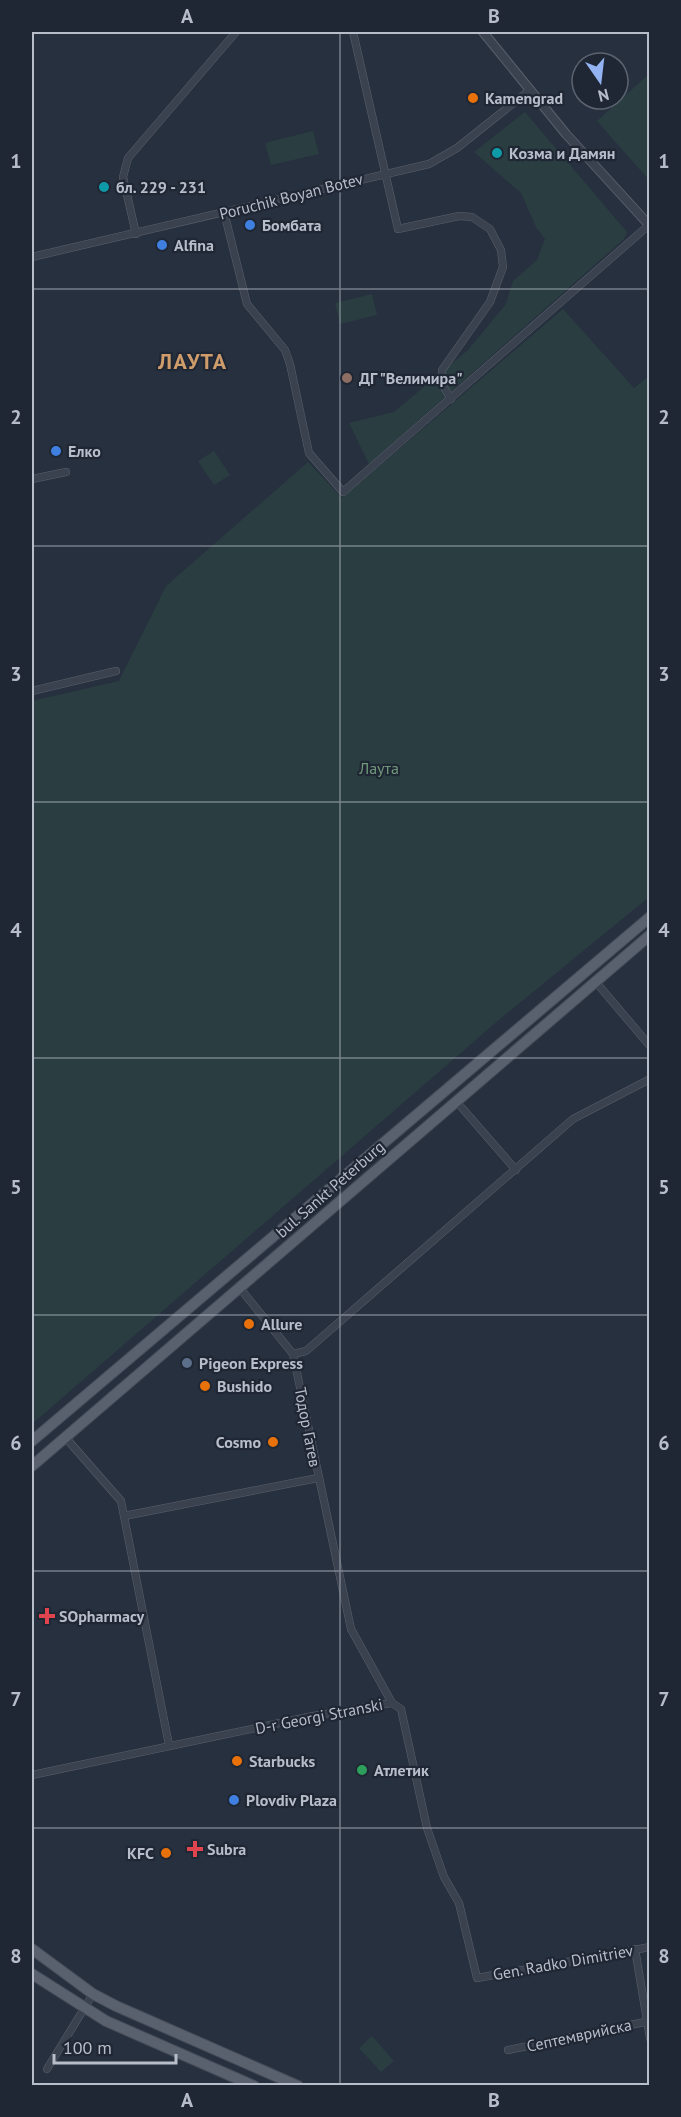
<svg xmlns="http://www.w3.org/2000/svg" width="681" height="2117" font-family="'PT Sans',sans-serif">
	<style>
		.green { fill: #2a3e41 }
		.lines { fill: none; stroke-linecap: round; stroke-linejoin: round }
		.minor-casing { stroke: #59606c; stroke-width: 8 }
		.tertiary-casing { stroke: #59606c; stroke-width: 10 }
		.primary-casing { stroke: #444b58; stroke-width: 12 }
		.minor { stroke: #3b424f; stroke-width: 7 }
		.tertiary { stroke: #3b424f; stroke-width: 8 }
		.primary { stroke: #59616f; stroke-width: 10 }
		.grid { fill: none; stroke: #b7bdc9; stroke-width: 1.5; stroke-opacity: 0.55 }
		.food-dot { fill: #e8710a; stroke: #202734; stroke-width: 2 }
		.culture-dot { fill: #0f9aa8; stroke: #202734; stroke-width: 2 }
		.shop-dot { fill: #3f7fe0; stroke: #202734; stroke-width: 2 }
		.education-dot { fill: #8d6e63; stroke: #202734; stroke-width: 2 }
		.service-dot { fill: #5c6f8a; stroke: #202734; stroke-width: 2 }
		.health-dot { fill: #e0444e; stroke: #202734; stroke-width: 2 }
		.leisure-dot { fill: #2e9e5b; stroke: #202734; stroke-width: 2 }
		.labels { text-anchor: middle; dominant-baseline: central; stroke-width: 4.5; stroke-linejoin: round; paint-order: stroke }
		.poi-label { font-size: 16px; font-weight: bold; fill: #b7bdc9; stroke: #202734; text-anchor: start }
		.street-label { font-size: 16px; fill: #b7bdc9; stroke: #202734 }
		.park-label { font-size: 16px; fill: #70997b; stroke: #202734 }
		.district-label { font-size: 22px; font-weight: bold; letter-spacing: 1.5px; fill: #cf9c6c; stroke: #202734 }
		.neatline { fill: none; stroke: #b7bdc9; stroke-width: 2 }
		.grid-label { font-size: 20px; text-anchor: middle; font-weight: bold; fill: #b7bdc9 }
	</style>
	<rect width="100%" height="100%" fill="#27303f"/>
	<path class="green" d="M649,74v106l-52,-59z
		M525,112l102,120 -3,7 -255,225 -20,-41 45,-11 74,-62 38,-46 7,-23 24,-21 8,-21 -9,-12 -15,-34 -47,-41z
		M313,131l6,23 -48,11 -6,-22z
		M372,294l5,21 -37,9 -5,-21z
		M563,309l71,79 15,-12v521l-149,122 -468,405v-723l87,-20 47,-95 142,-124 34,36z
		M214,451l16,24 -16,10 -16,-24z
		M372,2036l22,25 -13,11 -22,-24z"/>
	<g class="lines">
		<defs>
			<path id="minor" d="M353,32l45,197 61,-13 13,1 18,12 11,21 2,17 -13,35 -48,68v14l9,15
				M224,212l23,92 38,46 5,14 19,89 34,39 306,-267
				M136,234l-13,-57 5,-19 108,-126
				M32,257l397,-93 28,-16 73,-58
				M32,479l34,-7
				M32,691l84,-20
				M595,981l55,65
				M456,1101l60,69
				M239,1287l54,67 58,275 41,74
				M293,1354l13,-3 267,-232 77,-40
				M65,1437l56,64 48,244
				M124,1516l194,-38
				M32,1775l281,-59 79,-13 9,6 26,119 17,49 15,26 18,75 173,-31
				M635,1949l15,89
				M508,2050l142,-29
				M47,2069l46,-75"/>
			<path id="tertiary" d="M483,32l83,102 84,92"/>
			<path id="primary" d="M32,1441l618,-524
				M32,1466l618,-531
				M32,1949l61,45 23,12 182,80
				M32,1974l74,47 148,65"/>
		</defs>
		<use href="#minor" class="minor-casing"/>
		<use href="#tertiary" class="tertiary-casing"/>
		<use href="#primary" class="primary-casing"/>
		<use href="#minor" class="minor"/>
		<use href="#tertiary" class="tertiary"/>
		<use href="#primary" class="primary"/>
	</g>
	<path class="grid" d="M340,32v2054M32,289h618M32,546h618M32,802h618M32,1058h618M32,1315h618M32,1571h618M32,1828h618"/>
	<g class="food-dot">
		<circle cx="473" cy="98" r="6"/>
		<circle cx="249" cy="1324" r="6"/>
		<circle cx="205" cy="1386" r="6"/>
		<circle cx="273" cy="1442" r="6"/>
		<circle cx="237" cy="1761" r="6"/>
		<circle cx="166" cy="1853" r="6"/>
	</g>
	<g class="culture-dot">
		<circle cx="497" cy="153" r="6"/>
		<circle cx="104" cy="187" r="6"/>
	</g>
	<g class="shop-dot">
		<circle cx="250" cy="225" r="6"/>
		<circle cx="162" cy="245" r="6"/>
		<circle cx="56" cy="451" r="6"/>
		<circle cx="234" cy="1800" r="6"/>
	</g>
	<circle class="education-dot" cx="347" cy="378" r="6"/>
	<circle class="service-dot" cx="187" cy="1363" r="6"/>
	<g class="health-dot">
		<path d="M44 1607h6v6h6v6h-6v6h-6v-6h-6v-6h6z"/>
		<path d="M192 1840h6v6h6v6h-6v6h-6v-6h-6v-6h6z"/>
	</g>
	<circle class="leisure-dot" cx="362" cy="1770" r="6"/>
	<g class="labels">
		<g class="poi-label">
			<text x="485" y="98">Kamengrad</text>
			<text x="509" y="153">Козма и Дамян</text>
			<text x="116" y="187">бл. 229 - 231</text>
			<text x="262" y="225">Бомбата</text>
			<text x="174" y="245">Alfina</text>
			<text x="359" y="378">ДГ "Велимира"</text>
			<text x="68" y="451">Елко</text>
			<text x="261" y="1324">Allure</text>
			<text x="199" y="1363">Pigeon Express</text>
			<text x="217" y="1386">Bushido</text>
			<text x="261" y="1442" text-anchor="end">Cosmo</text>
			<text x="59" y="1616">SOpharmacy</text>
			<text x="249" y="1761">Starbucks</text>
			<text x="374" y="1770">Атлетик</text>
			<text x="246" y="1800">Plovdiv Plaza</text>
			<text x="207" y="1849">Subra</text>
			<text x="154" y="1853" text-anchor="end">KFC</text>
		</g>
		<g class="street-label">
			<text transform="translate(291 196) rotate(-14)">Poruchik Boyan Botev</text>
			<text transform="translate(330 1189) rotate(-41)">bul. Sankt Peterburg</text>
			<text transform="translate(308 1427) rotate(79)">Тодор Гатев</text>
			<text transform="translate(319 1716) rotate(-11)">D-r Georgi Stranski</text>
			<text transform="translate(563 1962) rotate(-10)">Gen. Radko Dimitriev</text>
			<text transform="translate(579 2035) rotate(-12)">Септемврийска</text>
		</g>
		<g class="park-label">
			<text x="379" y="768">Лаута</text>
		</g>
		<g class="district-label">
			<text x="193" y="361">ЛАУТА</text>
		</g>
	</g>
	<rect width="681" height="2117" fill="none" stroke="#202734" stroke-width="66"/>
	<g transform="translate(600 81) rotate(166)"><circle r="28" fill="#202734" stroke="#5c6370" stroke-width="1.5"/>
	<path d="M0-4.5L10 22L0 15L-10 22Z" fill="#94b3f2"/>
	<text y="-9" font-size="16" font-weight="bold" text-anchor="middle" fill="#b7bdc9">N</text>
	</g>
	<path d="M54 2054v9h122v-9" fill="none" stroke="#b7bdc9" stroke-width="3"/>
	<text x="63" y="2054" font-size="18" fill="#b7bdc9" stroke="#202734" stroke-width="4.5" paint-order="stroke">100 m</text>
	<rect x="33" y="33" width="615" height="2051" class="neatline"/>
	<g class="grid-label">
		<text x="187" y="23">A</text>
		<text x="494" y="23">B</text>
		<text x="16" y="168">1</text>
		<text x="664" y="168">1</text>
		<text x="16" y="424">2</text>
		<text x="664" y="424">2</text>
		<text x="16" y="681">3</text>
		<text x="664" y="681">3</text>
		<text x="16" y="937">4</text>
		<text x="664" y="937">4</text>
		<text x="16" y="1194">5</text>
		<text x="664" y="1194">5</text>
		<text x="16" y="1450">6</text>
		<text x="664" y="1450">6</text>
		<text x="16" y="1706">7</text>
		<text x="664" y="1706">7</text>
		<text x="16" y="1963">8</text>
		<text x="664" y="1963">8</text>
		<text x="187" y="2107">A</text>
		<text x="494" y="2107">B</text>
	</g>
</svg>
